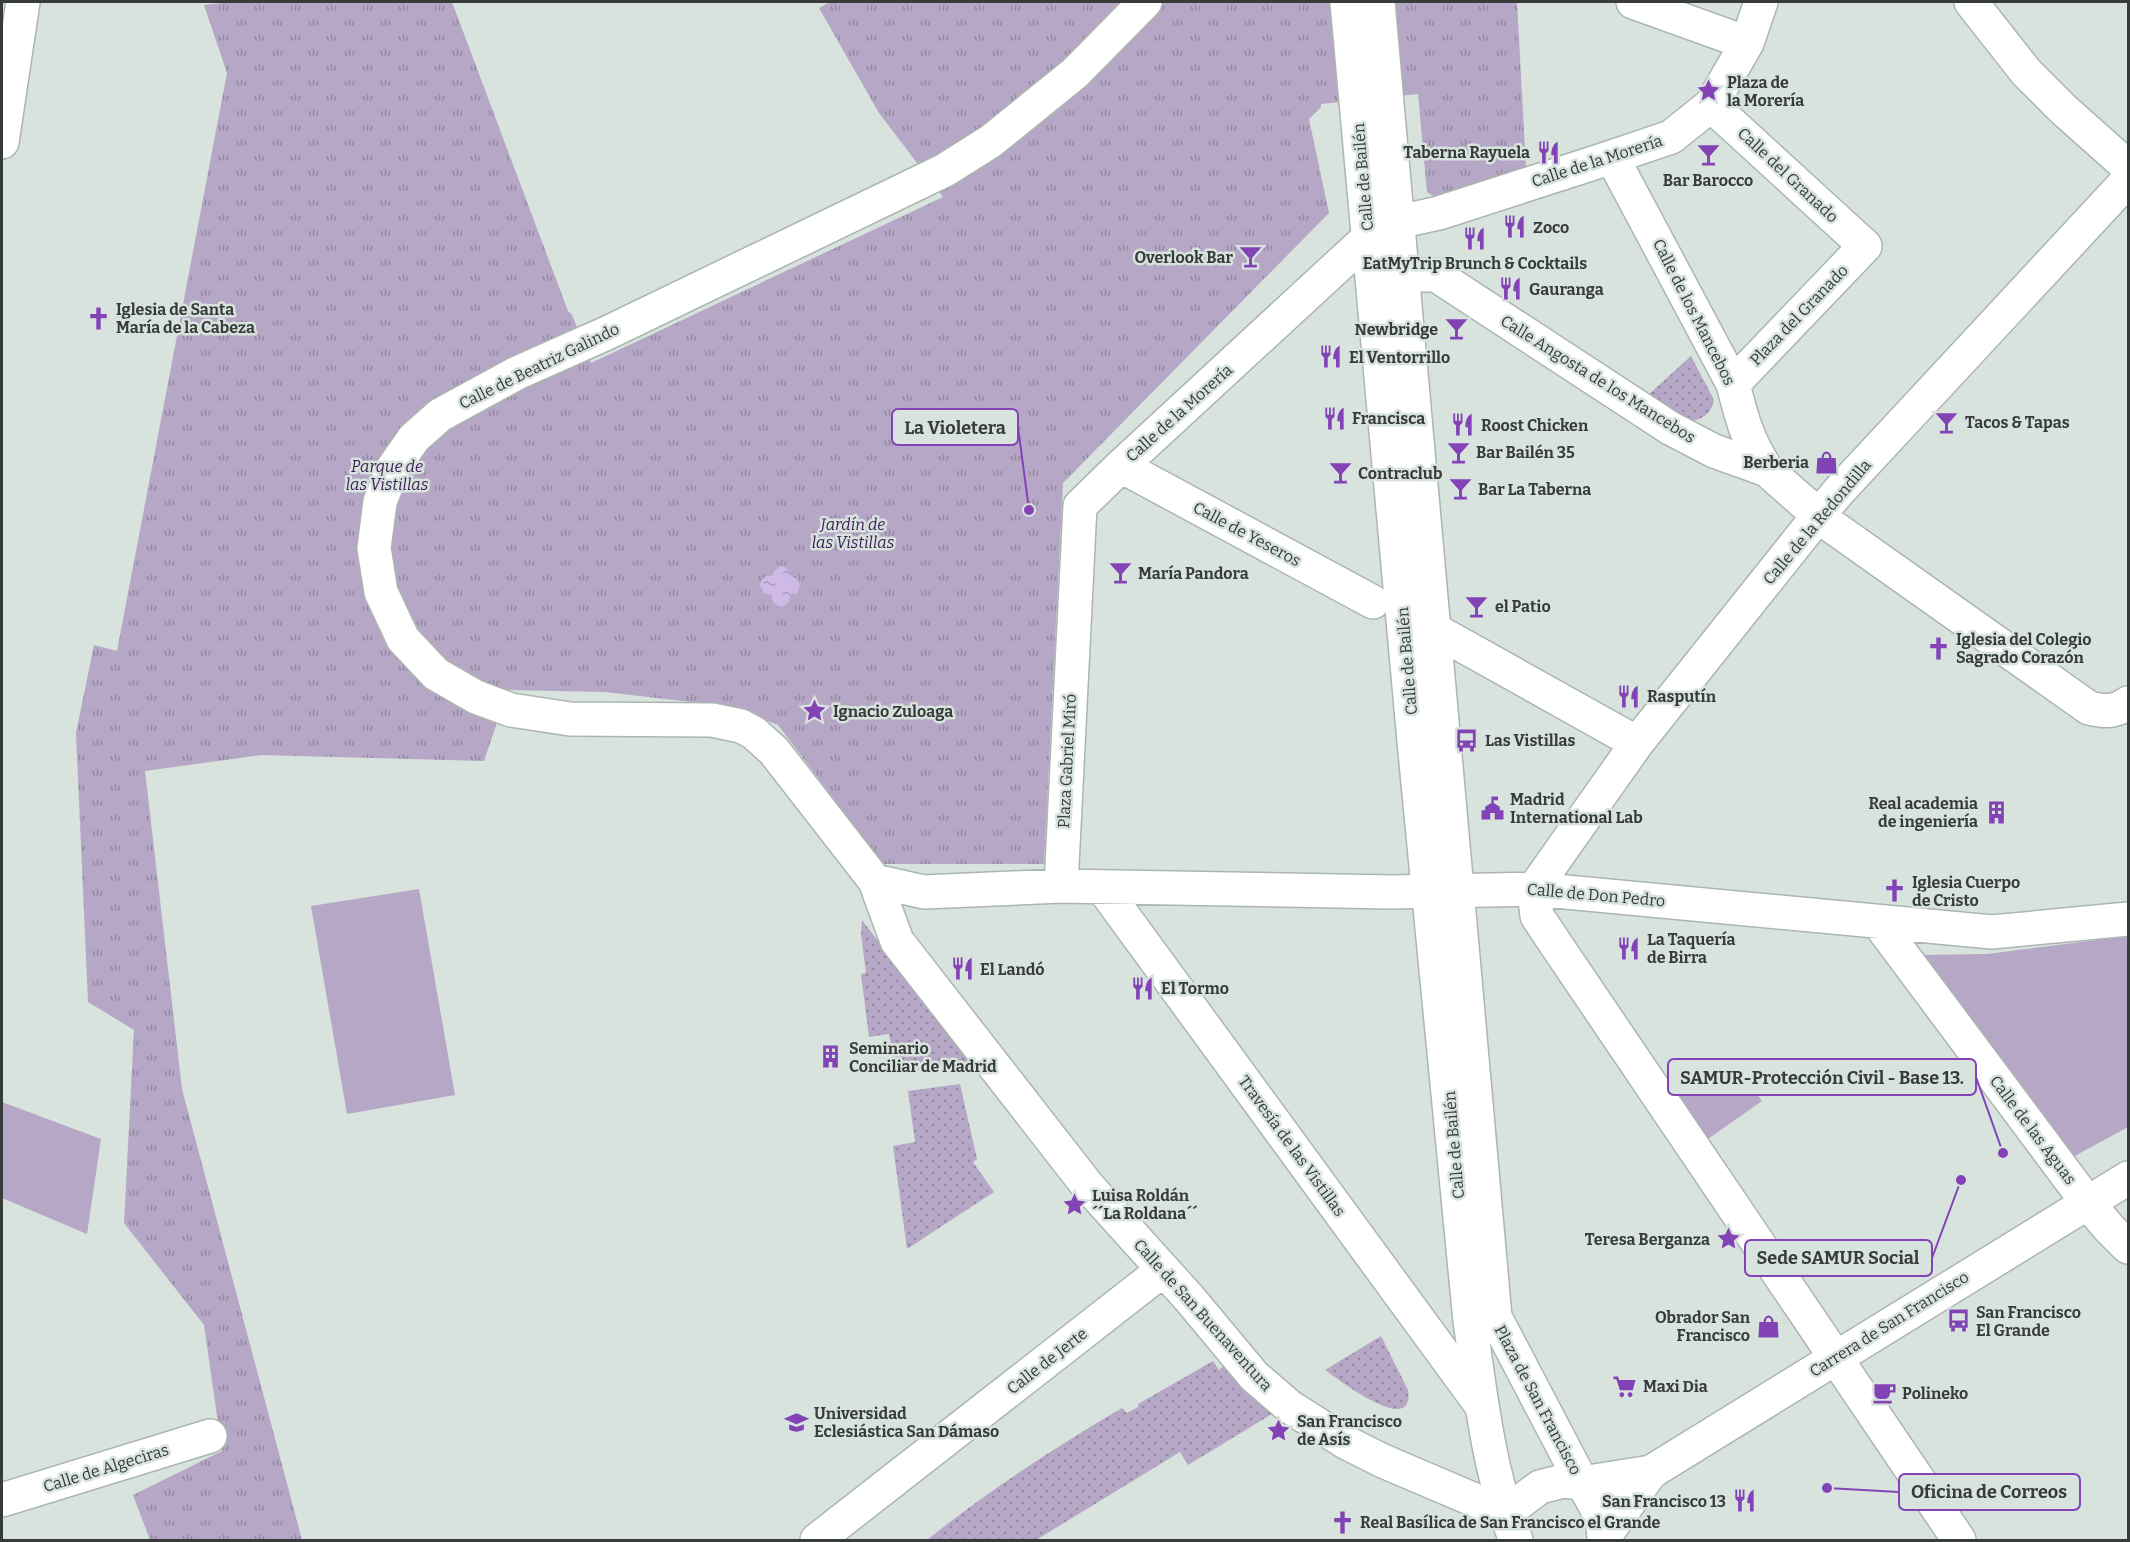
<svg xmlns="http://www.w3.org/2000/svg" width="2130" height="1542" font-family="Bitter,serif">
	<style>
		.grass { fill: #b5a7c5 }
		.park { fill: url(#park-tufts) }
		.garden { fill: url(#garden-dots) }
		.water { fill: url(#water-ripples) }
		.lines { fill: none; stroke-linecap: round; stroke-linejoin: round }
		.street-casing { stroke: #abb6b1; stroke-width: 36 }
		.secondary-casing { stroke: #abb6b1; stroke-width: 36 }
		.primary-casing { stroke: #abb6b1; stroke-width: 36 }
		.street { stroke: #fff; stroke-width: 33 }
		.secondary { stroke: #fff; stroke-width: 33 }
		.primary { stroke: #fff; stroke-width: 33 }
		.labels { text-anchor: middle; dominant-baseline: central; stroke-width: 5; stroke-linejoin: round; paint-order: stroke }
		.poi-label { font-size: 16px; font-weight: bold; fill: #373c3a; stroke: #d8e3de; text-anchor: start }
		.street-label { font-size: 16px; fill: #373c3a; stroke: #d8e3de }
		.park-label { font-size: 16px; font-style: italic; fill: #3c1f55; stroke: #d8e3de }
		.leader { fill: none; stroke: #8343b7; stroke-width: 2 }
		.callout-dot { fill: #8343b7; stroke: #d8e3de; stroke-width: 2 }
		.callout { fill: #d8e3de; stroke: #8343b7; stroke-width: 2 }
		.callout-label { font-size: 18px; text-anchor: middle; font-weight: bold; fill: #373c3a }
	</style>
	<defs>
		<pattern id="park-tufts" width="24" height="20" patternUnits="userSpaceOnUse" patternTransform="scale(1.5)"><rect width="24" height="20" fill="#b5a7c5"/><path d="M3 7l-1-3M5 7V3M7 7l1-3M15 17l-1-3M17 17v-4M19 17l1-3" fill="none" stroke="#9489a1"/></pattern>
		<pattern id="garden-dots" width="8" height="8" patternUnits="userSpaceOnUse" patternTransform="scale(1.5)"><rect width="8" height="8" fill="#b5a7c5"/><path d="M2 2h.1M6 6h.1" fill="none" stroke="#9489a1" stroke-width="1.8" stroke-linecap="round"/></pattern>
		<pattern id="water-ripples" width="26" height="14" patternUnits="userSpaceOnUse" patternTransform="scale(1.5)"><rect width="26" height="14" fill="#cfbae7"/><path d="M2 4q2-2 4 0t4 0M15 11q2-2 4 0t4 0" fill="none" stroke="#a998bc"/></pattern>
	</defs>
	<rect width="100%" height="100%" fill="#d8e3de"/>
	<path class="grass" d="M419,889l36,206 -108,19 -36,-208z
		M2128,936v191l-57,31 -150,-203 66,-1z
		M1749,1083l13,18 -57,40 -31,-45z
		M2,1102l99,37 -14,95 -85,-36z"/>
	<path class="park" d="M231,2h221l116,309 4,4 19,48 352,-166 -64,-84 -60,-105 11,-6h687l9,167 -93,27 -6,-4 -9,-98 -97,10v3l-12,12 20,94 -266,270 -19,381h-161l-105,-139 -44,-18 -129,-15 -97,-2 -24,71 -223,-6 -116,16 37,318 120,451h-152l-17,-45 89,-44 -18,-126 -80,-102 10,-193 -46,-28 -12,-269 18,-88 23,6 110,-578 -23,-68z"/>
	<path class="garden" d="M1691,356l23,44c-2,8 -5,14 -13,18 -19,10 -39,-12 -54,-22z
		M862,920l109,144 -75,9 -7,-39 -20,3 -8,-63 5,-1 -5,-39z
		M960,1084l17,75 -4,3 21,30 -87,57 -14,-103 22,-4 -7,-51z
		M1381,1336l27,54c7,49 -70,-11 -83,-20z
		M1213,1361l6,9 7,-7 46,51 -84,51 -8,-13 -144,88h-109c61,-49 127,-92 195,-132l5,5 11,-6v-3z"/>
	<path class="water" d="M781,566c6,1 9,5 10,11l5,1 4,7 -3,9 -7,1 -1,7 -7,5c-7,-2 -11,-5 -10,-12l-8,-2 -4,-7c1,-7 5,-11 12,-10l3,-6z"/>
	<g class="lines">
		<defs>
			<path id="street" d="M1145,2l-70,71 -84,68 -46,29 -338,163 -90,40 -77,42 -26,23 -21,30 -13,34 -6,46 7,44 22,47 33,35 40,23 35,13 59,9 142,1 29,6 13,7 20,18 101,130 22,60 190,244 102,113 65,78 36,31 57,36 36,18 122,52 35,-26 23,-6 19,2
				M1633,2l114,41
				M1971,2l55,70 37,37 65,58
				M1711,105l154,141 -132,138
				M1612,157l121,227c9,35 14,56 34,86
				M1398,222l41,-9 173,-56 59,-20 40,-32 36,-62 14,-41
				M1402,275h34l234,153 44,23 53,19 59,52 263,186c16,4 26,4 39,-5
				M1121,466l252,136
				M1433,629l204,114
				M875,881l49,11 137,-6 331,6 142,-3 458,43 136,-13
				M1061,886l19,-380 41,-40 247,-228
				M1103,888l378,517
				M1534,889l103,-146 181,-227 21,-25 289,-311
				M1534,889l3,27 20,30 402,594
				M1878,922l209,280 22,26 19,19
				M2,1500l208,-64
				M817,1540l346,-270"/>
			<path id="secondary" d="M1347,2l68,750 55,569c10,71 19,154 46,219
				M1378,2l117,1315 87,166c11,17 23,37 22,57
				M1582,1483l69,-11
				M1604,1537l47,-65 477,-294"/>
			<path id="primary" d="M2,142l21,-140"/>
		</defs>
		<use href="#street" class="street-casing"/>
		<use href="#secondary" class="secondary-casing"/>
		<use href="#primary" class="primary-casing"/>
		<use href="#street" class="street"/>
		<use href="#secondary" class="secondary"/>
		<use href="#primary" class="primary"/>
	</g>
	<defs>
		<symbol id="sight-bare" viewBox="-9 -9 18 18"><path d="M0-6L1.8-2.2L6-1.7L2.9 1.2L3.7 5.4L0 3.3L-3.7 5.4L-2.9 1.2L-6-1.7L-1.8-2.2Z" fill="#8343b7" stroke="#d8e3de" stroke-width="2.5" paint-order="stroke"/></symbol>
		<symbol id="restaurant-bare" viewBox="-9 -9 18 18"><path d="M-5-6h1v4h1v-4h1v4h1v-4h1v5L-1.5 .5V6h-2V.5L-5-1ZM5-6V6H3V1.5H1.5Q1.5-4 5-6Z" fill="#8343b7" stroke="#d8e3de" stroke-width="2.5" paint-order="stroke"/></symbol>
		<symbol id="bar-bare" viewBox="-9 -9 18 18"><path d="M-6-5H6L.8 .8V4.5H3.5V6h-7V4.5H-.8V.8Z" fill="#8343b7" stroke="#d8e3de" stroke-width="2.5" paint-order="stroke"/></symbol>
		<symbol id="church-bare" viewBox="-9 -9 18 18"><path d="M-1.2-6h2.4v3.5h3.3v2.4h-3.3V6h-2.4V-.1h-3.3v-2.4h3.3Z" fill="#8343b7" stroke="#d8e3de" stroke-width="2.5" paint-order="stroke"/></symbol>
		<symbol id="shop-bare" viewBox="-9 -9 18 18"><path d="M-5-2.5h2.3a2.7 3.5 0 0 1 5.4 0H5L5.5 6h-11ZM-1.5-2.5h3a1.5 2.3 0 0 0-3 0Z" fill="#8343b7" stroke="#d8e3de" stroke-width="2.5" paint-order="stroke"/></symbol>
		<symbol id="bus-bare" viewBox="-9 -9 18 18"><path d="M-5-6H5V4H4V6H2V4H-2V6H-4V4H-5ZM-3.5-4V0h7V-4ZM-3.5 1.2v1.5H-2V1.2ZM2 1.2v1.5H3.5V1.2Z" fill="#8343b7" stroke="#d8e3de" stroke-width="2.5" paint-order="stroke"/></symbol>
		<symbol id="civic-bare" viewBox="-9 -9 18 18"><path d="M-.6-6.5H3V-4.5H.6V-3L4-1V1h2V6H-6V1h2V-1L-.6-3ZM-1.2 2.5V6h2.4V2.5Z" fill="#8343b7" stroke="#d8e3de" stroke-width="2.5" paint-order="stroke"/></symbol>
		<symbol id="building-bare" viewBox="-9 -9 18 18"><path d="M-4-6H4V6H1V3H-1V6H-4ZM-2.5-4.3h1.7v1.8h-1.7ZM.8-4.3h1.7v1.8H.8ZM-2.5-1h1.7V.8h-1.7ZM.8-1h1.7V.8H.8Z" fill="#8343b7" stroke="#d8e3de" stroke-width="2.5" paint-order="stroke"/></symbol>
		<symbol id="supermarket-bare" viewBox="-9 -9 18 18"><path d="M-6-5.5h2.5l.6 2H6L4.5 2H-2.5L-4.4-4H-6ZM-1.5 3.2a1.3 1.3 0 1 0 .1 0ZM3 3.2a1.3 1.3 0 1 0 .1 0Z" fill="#8343b7" stroke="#d8e3de" stroke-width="2.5" paint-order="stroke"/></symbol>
		<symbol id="cafe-bare" viewBox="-9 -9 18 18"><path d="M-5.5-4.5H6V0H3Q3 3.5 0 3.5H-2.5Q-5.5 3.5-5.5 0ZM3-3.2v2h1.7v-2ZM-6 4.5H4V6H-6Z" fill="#8343b7" stroke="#d8e3de" stroke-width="2.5" paint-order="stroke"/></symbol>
		<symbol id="university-bare" viewBox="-9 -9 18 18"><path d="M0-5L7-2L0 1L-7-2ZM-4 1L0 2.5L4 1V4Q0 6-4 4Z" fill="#8343b7" stroke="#d8e3de" stroke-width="2.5" paint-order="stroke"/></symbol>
	</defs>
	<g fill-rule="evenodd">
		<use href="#sight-bare" x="1692" y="74" width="33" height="33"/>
		<use href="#restaurant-bare" x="1532" y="136" width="33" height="33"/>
		<use href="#bar-bare" x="1692" y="138" width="33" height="33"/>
		<use href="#restaurant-bare" x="1498" y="210" width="33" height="33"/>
		<use href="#restaurant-bare" x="1458" y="222" width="33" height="33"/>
		<use href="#bar-bare" x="1234" y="240" width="33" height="33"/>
		<use href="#restaurant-bare" x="1494" y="272" width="33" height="33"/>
		<use href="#church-bare" x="82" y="302" width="33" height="33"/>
		<use href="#bar-bare" x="1440" y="312" width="33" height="33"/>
		<use href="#restaurant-bare" x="1314" y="340" width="33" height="33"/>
		<use href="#restaurant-bare" x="1318" y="402" width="33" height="33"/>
		<use href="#bar-bare" x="1930" y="406" width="33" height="33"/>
		<use href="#restaurant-bare" x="1446" y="408" width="33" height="33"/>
		<use href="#bar-bare" x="1442" y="436" width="33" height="33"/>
		<use href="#shop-bare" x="1810" y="446" width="33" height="33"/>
		<use href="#bar-bare" x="1324" y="456" width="33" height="33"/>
		<use href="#bar-bare" x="1444" y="472" width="33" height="33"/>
		<use href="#bar-bare" x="1104" y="556" width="33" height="33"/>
		<use href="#bar-bare" x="1460" y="590" width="33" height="33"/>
		<use href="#church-bare" x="1922" y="632" width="33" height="33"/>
		<use href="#restaurant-bare" x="1612" y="680" width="33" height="33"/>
		<use href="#sight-bare" x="798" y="694" width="33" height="33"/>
		<use href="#bus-bare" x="1450" y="724" width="33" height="33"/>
		<use href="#civic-bare" x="1476" y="792" width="33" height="33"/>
		<use href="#building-bare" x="1980" y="796" width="33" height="33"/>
		<use href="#church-bare" x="1878" y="874" width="33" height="33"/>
		<use href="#restaurant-bare" x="1612" y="932" width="33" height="33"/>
		<use href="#restaurant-bare" x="946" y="952" width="33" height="33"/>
		<use href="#restaurant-bare" x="1126" y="972" width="33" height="33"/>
		<use href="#building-bare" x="814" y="1040" width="33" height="33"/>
		<use href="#sight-bare" x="1058" y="1188" width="33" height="33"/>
		<use href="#sight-bare" x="1712" y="1222" width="33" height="33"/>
		<use href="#bus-bare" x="1942" y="1304" width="33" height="33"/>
		<use href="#shop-bare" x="1752" y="1310" width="33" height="33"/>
		<use href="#supermarket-bare" x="1608" y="1370" width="33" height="33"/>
		<use href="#cafe-bare" x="1868" y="1376" width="33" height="33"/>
		<use href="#university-bare" x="780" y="1406" width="33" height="33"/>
		<use href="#sight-bare" x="1262" y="1414" width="33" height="33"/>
		<use href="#restaurant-bare" x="1728" y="1484" width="33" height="33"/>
		<use href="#church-bare" x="1326" y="1506" width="33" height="33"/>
	</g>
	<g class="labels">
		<g class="poi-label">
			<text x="1727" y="82">Plaza de<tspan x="1727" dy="18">la Morería</tspan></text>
			<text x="1530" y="152" text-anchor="end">Taberna Rayuela</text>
			<text x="1708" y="180" text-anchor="middle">Bar Barocco</text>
			<text x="1533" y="227">Zoco</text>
			<text x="1233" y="257" text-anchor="end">Overlook Bar</text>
			<text x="1475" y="263" text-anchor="middle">EatMyTrip Brunch &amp; Cocktails</text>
			<text x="1529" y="289">Gauranga</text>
			<text x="116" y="309">Iglesia de Santa<tspan x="116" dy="18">María de la Cabeza</tspan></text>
			<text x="1438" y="329" text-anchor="end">Newbridge</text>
			<text x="1349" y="357">El Ventorrillo</text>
			<text x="1352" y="418">Francisca</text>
			<text x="1965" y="422">Tacos &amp; Tapas</text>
			<text x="1481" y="425">Roost Chicken</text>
			<text x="1476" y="452">Bar Bailén 35</text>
			<text x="1809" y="462" text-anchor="end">Berberia</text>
			<text x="1358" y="473">Contraclub</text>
			<text x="1478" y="489">Bar La Taberna</text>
			<text x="1138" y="573">María Pandora</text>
			<text x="1495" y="606">el Patio</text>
			<text x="1956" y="639">Iglesia del Colegio<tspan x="1956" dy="18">Sagrado Corazón</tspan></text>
			<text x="1647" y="696">Rasputín</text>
			<text x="833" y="711">Ignacio Zuloaga</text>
			<text x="1485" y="740">Las Vistillas</text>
			<text x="1510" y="799">Madrid<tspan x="1510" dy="18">International Lab</tspan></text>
			<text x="1978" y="803" text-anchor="end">Real academia<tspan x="1978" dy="18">de ingeniería</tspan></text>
			<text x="1912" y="882">Iglesia Cuerpo<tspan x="1912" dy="18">de Cristo</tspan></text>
			<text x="1647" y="939">La Taquería<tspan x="1647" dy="18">de Birra</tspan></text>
			<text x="980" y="969">El Landó</text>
			<text x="1161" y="988">El Tormo</text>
			<text x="849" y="1048">Seminario<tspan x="849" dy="18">Conciliar de Madrid</tspan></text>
			<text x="1092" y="1195">Luisa Roldán<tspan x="1092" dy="18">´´La Roldana´´</tspan></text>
			<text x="1710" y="1239" text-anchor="end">Teresa Berganza</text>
			<text x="1976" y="1312">San Francisco<tspan x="1976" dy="18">El Grande</tspan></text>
			<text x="1750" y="1317" text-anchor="end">Obrador San<tspan x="1750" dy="18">Francisco</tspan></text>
			<text x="1643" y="1386">Maxi Dia</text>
			<text x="1902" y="1393">Polineko</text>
			<text x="814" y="1413">Universidad<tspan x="814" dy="18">Eclesiástica San Dámaso</tspan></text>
			<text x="1297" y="1421">San Francisco<tspan x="1297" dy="18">de Asís</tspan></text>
			<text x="1726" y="1501" text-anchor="end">San Francisco 13</text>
			<text x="1360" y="1522">Real Basílica de San Francisco el Grande</text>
		</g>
		<g class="street-label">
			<text transform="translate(1597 161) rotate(-18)">Calle de la Morería</text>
			<text transform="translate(1788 175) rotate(43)">Calle del Granado</text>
			<text transform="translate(1363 177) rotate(-95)">Calle de Bailén</text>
			<text transform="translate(1694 312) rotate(63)">Calle de los Mancebos</text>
			<text transform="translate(1799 315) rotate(-46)">Plaza del Granado</text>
			<text transform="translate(539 366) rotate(-26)">Calle de Beatriz Galindo</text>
			<text transform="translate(1598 379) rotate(32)">Calle Angosta de los Mancebos</text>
			<text transform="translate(1179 413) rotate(-42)">Calle de la Morería</text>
			<text transform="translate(1817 522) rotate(-50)">Calle de la Redondilla</text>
			<text transform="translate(1247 534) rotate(28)">Calle de Yeseros</text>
			<text transform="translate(1407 661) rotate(-95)">Calle de Bailén</text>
			<text transform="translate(1067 761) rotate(-87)">Plaza Gabriel Miró</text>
			<text transform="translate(1596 895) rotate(5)">Calle de Don Pedro</text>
			<text transform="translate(2033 1130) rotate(53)">Calle de las Aguas</text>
			<text transform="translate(1454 1145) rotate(-95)">Calle de Bailén</text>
			<text transform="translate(1292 1146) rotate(54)">Travesía de las Vistillas</text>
			<text transform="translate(1203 1315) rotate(48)">Calle de San Buenaventura</text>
			<text transform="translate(1889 1324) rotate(-32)">Carrera de San Francisco</text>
			<text transform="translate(1047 1361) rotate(-38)">Calle de Jerte</text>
			<text transform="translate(1538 1400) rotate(62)">Plaza de San Francisco</text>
			<text transform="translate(106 1468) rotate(-17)">Calle de Algeciras</text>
		</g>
		<g class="park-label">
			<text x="387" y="466">Parque de<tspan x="387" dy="18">las Vistillas</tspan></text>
			<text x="853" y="524">Jardín de<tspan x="853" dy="18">las Vistillas</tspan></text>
		</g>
	</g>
	<path class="leader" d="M1029 510L1018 427M2003 1153L1976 1077M1961 1180L1932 1258M1827 1488L1899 1492"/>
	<g class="callout-dot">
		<circle cx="1029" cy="510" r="6"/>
		<circle cx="2003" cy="1153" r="6"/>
		<circle cx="1961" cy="1180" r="6"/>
		<circle cx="1827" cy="1488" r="6"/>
	</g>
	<g class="callout">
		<rect x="892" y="409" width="126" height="36" rx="6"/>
		<rect x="1668" y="1059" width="308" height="36" rx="6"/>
		<rect x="1745" y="1240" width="187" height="36" rx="6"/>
		<rect x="1899" y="1474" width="181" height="36" rx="6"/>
	</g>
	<g class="callout-label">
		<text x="955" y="434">La Violetera</text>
		<text x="1822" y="1084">SAMUR-Protección Civil - Base 13.</text>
		<text x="1838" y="1264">Sede SAMUR Social</text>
		<text x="1989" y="1498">Oficina de Correos</text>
	</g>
	<rect width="2130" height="1542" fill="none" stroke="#373c3a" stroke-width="6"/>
</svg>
